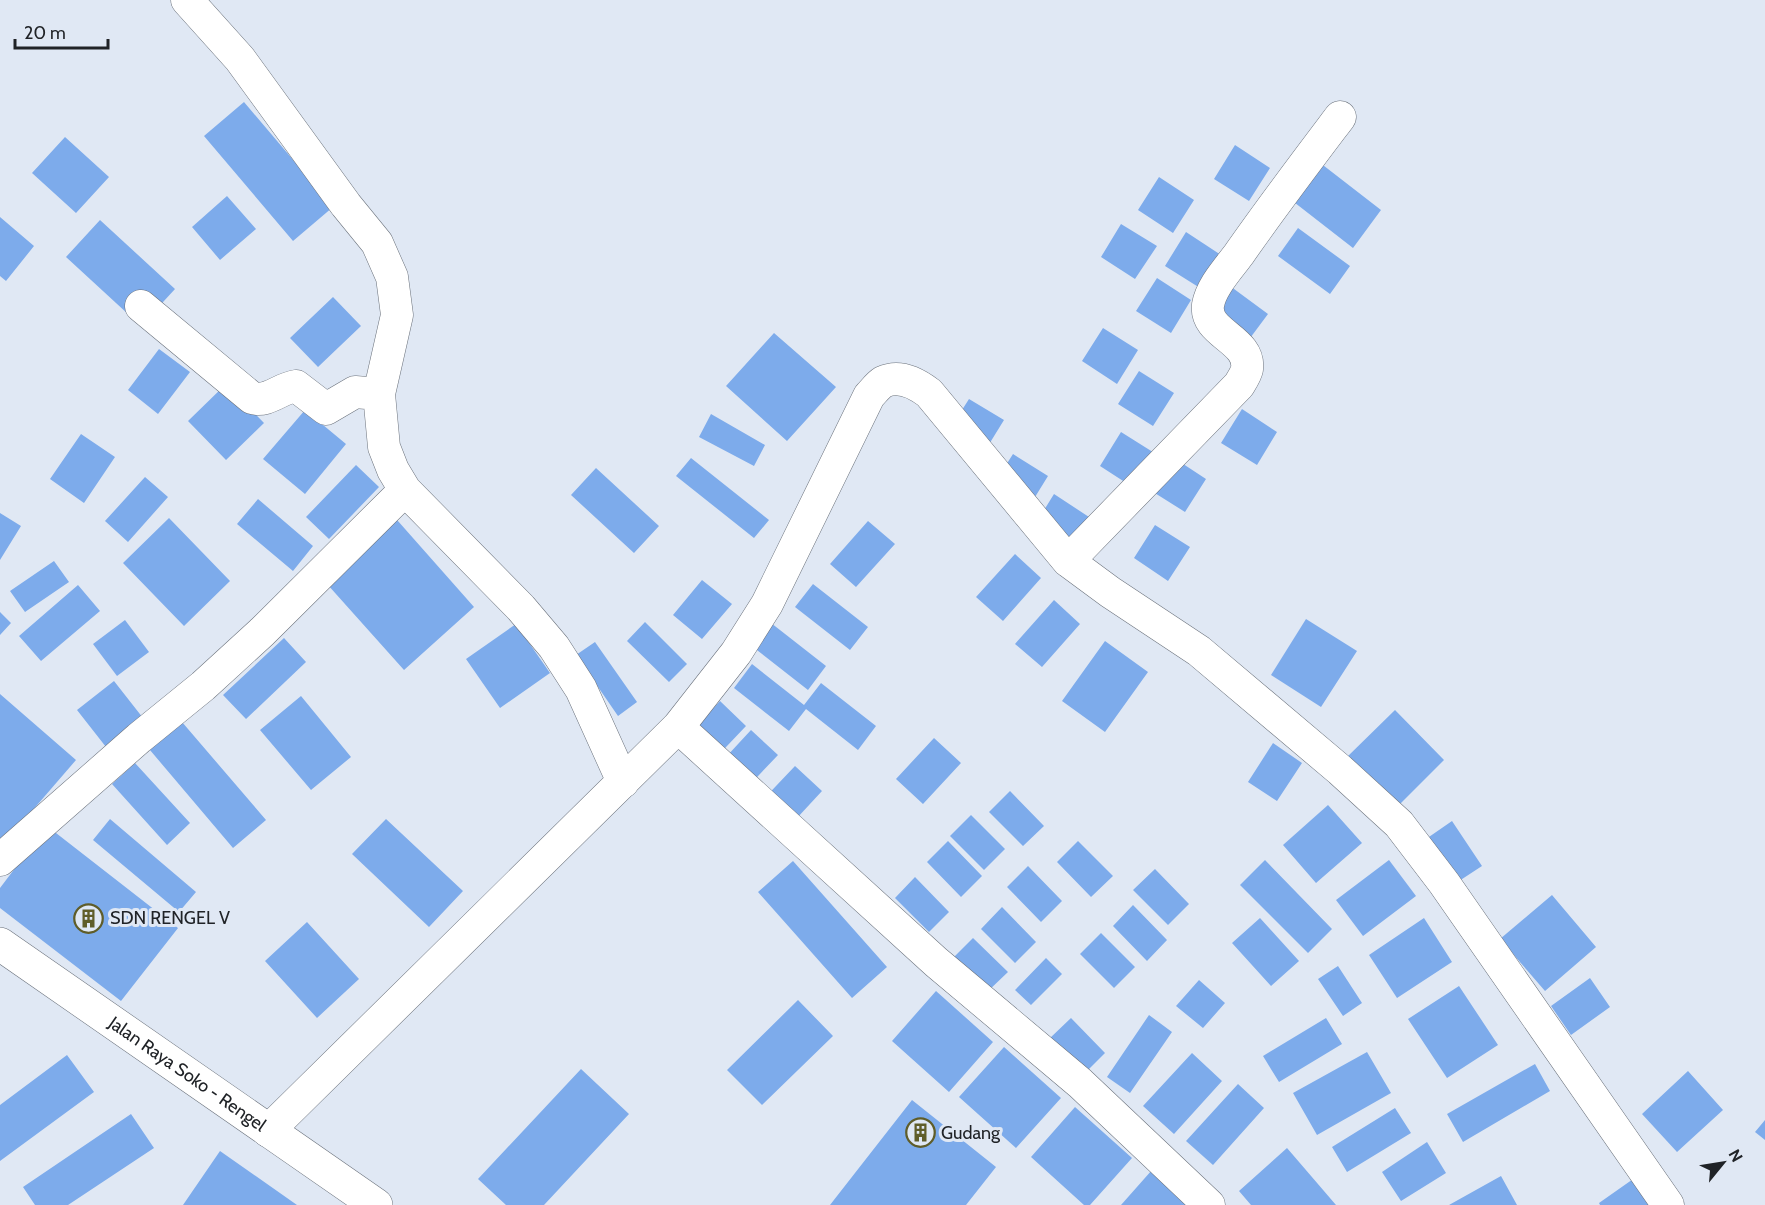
<svg xmlns="http://www.w3.org/2000/svg" width="1765" height="1205" font-family="Cabin,sans-serif">
  <style>
    .building { fill: #7dabeb }
    .lines { fill: none; stroke-linecap: round; stroke-linejoin: round }
    .minor-casing { stroke: #6b727c; stroke-width: 33 }
    .major-casing { stroke: #6b727c; stroke-width: 34 }
    .minor { stroke: #fff; stroke-width: 32 }
    .major { stroke: #fff; stroke-width: 33 }
    .labels { text-anchor: middle; dominant-baseline: central; stroke-width: 6; stroke-linejoin: round; paint-order: stroke }
    .poi-label { font-size: 18px; fill: #202327; stroke: #e0e8f4; text-anchor: start }
    .street-label { font-size: 18px; fill: #202327; stroke: #e0e8f4 }
  </style>
  <rect width="100%" height="100%" fill="#e0e8f4"/>
  <!-- building -->
  <path class="building" d="M 244,102 L 333,207 L 293,241 L 204,136 Z
    M 65,137 L 109,177 L 76,213 L 32,173 Z
    M 1235,145 L 1270,168 L 1249,201 L 1214,179 Z
    M 1319,162 L 1381,210 L 1353,248 L 1290,199 Z
    M 1159,177 L 1194,200 L 1173,233 L 1138,210 Z
    M 227,196 L 256,229 L 220,260 L 192,227 Z
    M 0,217 L 34,246 L 6,281 L 0,276 Z
    M 100,220 L 175,289 L 141,326 L 66,257 Z
    M 1121,224 L 1157,246 L 1135,279 L 1101,257 Z
    M 1298,228 L 1350,266 L 1330,294 L 1278,256 Z
    M 1186,232 L 1221,255 L 1200,288 L 1165,266 Z
    M 1157,278 L 1191,300 L 1171,333 L 1136,311 Z
    M 1230,286 L 1268,314 L 1236,357 L 1198,328 Z
    M 333,297 L 361,326 L 318,367 L 290,338 Z
    M 1103,328 L 1138,350 L 1117,384 L 1082,361 Z
    M 774,333 L 836,387 L 787,441 L 726,386 Z
    M 159,349 L 190,372 L 158,414 L 128,390 Z
    M 1139,371 L 1174,393 L 1153,426 L 1118,404 Z
    M 226,384 L 264,423 L 226,460 L 188,421 Z
    M 969,399 L 1004,420 L 983,454 L 948,432 Z
    M 1242,409 L 1277,432 L 1257,465 L 1221,443 Z
    M 305,410 L 346,444 L 305,494 L 263,459 Z
    M 711,414 L 765,445 L 754,466 L 699,437 Z
    M 1121,432 L 1156,454 L 1134,488 L 1100,466 Z
    M 81,434 L 115,457 L 84,503 L 50,479 Z
    M 1013,454 L 1048,476 L 1027,510 L 992,487 Z
    M 1171,456 L 1206,479 L 1185,512 L 1150,490 Z
    M 691,458 L 769,520 L 754,538 L 676,476 Z
    M 356,465 L 379,487 L 329,539 L 306,517 Z
    M 596,468 L 659,526 L 634,553 L 571,495 Z
    M 145,477 L 168,497 L 128,542 L 105,521 Z
    M 1054,494 L 1089,517 L 1068,550 L 1033,528 Z
    M 258,499 L 313,546 L 293,571 L 237,524 Z
    M 390,512 L 474,607 L 404,670 L 319,575 Z
    M 0,513 L 21,526 L 0,560 Z
    M 169,518 L 230,581 L 184,626 L 123,563 Z
    M 868,521 L 895,544 L 856,587 L 830,564 Z
    M 1155,525 L 1190,547 L 1168,581 L 1134,558 Z
    M 1015,554 L 1041,578 L 1003,621 L 976,597 Z
    M 54,561 L 69,582 L 25,612 L 10,591 Z
    M 702,580 L 732,604 L 702,639 L 673,615 Z
    M 813,584 L 868,627 L 850,650 L 795,607 Z
    M 78,585 L 100,611 L 41,661 L 19,636 Z
    M 1054,600 L 1080,624 L 1042,667 L 1015,644 Z
    M 0,612 L 11,623 L 0,635 Z
    M 1306,619 L 1357,651 L 1321,707 L 1271,675 Z
    M 125,620 L 149,652 L 117,676 L 93,644 Z
    M 645,622 L 687,664 L 669,682 L 627,641 Z
    M 771,623 L 826,666 L 808,690 L 753,647 Z
    M 516,624 L 550,673 L 500,708 L 466,659 Z
    M 284,638 L 306,662 L 246,719 L 223,695 Z
    M 1105,641 L 1148,672 L 1105,732 L 1062,701 Z
    M 595,642 L 637,702 L 618,716 L 576,655 Z
    M 752,664 L 804,705 L 821,683 L 876,726 L 858,750 L 806,709 L 789,731 L 734,688 Z
    M 114,681 L 143,718 L 106,747 L 77,710 Z
    M 0,694 L 76,760 L 0,848 Z
    M 301,696 L 351,757 L 311,790 L 260,730 Z
    M 720,701 L 746,726 L 708,766 L 682,742 Z
    M 1395,710 L 1444,760 L 1395,809 L 1346,758 Z
    M 176,715 L 266,820 L 233,848 L 144,743 Z
    M 751,730 L 778,755 L 740,795 L 714,770 Z
    M 934,738 L 961,763 L 923,804 L 896,779 Z
    M 1273,743 L 1302,763 L 1277,801 L 1248,782 Z
    M 135,763 L 190,823 L 167,845 L 112,784 Z
    M 795,766 L 822,791 L 785,831 L 757,806 Z
    M 1010,791 L 1044,826 L 1023,846 L 989,812 Z
    M 1328,805 L 1362,843 L 1316,883 L 1283,845 Z
    M 971,815 L 1005,849 L 984,870 L 950,836 Z
    M 110,819 L 196,892 L 179,912 L 93,840 Z
    M 386,819 L 463,891 L 429,927 L 352,854 Z
    M 1452,821 L 1482,866 L 1456,883 L 1426,839 Z
    M 47,826 L 178,928 L 121,1001 L 0,908 L 0,888 Z
    M 948,841 L 982,876 L 961,897 L 927,862 Z
    M 1078,841 L 1113,876 L 1091,897 L 1057,862 Z
    M 1265,860 L 1332,929 L 1308,953 L 1240,885 Z
    M 1389,860 L 1416,896 L 1363,936 L 1336,900 Z
    M 793,861 L 887,967 L 852,998 L 758,892 Z
    M 1028,866 L 1062,901 L 1041,922 L 1007,887 Z
    M 1155,869 L 1189,904 L 1168,925 L 1133,890 Z
    M 915,877 L 949,912 L 929,932 L 895,898 Z
    M 1552,895 L 1596,947 L 1545,991 L 1500,939 Z
    M 1133,905 L 1167,940 L 1147,961 L 1113,926 Z
    M 1002,907 L 1036,942 L 1015,963 L 981,929 Z
    M 1260,918 L 1299,961 L 1271,986 L 1232,943 Z
    M 1424,918 L 1452,962 L 1397,998 L 1369,955 Z
    M 307,922 L 359,979 L 317,1018 L 265,961 Z
    M 1101,933 L 1135,967 L 1114,988 L 1080,954 Z
    M 973,938 L 1008,972 L 986,993 L 952,959 Z
    M 1046,958 L 1062,974 L 1031,1005 L 1015,990 Z
    M 1338,966 L 1362,1003 L 1343,1016 L 1318,979 Z
    M 1590,978 L 1610,1007 L 1571,1035 L 1551,1006 Z
    M 1199,980 L 1225,1003 L 1203,1028 L 1176,1006 Z
    M 1459,986 L 1498,1045 L 1447,1078 L 1408,1019 Z
    M 936,991 L 993,1042 L 949,1092 L 892,1041 Z
    M 798,1000 L 833,1036 L 762,1105 L 727,1070 Z
    M 1149,1015 L 1172,1032 L 1130,1093 L 1107,1077 Z
    M 1071,1018 L 1105,1053 L 1084,1074 L 1049,1039 Z
    M 1326,1018 L 1342,1044 L 1279,1082 L 1263,1056 Z
    M 1004,1047 L 1061,1098 L 1016,1148 L 959,1097 Z
    M 1367,1052 L 1391,1093 L 1317,1135 L 1293,1093 Z
    M 1192,1053 L 1222,1081 L 1174,1134 L 1143,1106 Z
    M 67,1055 L 94,1092 L 0,1161 L 0,1105 Z
    M 1535,1064 L 1550,1091 L 1463,1142 L 1447,1114 Z
    M 581,1069 L 629,1114 L 544,1205 L 506,1205 L 478,1179 Z
    M 1688,1071 L 1723,1110 L 1677,1152 L 1642,1114 Z
    M 1238,1084 L 1264,1108 L 1213,1165 L 1186,1141 Z
    M 912,1100 L 996,1167 L 966,1205 L 830,1205 Z
    M 1075,1107 L 1132,1158 L 1090,1205 L 1084,1205 L 1031,1157 Z
    M 1395,1108 L 1411,1133 L 1347,1172 L 1332,1147 Z
    M 131,1114 L 154,1148 L 68,1205 L 35,1205 L 23,1187 Z
    M 1765,1120 L 1765,1140 L 1755,1132 Z
    M 1427,1142 L 1446,1173 L 1401,1201 L 1382,1172 Z
    M 1287,1148 L 1336,1205 L 1251,1205 L 1239,1191 Z
    M 220,1151 L 297,1205 L 183,1205 Z
    M 1152,1170 L 1191,1205 L 1121,1205 Z
    M 1501,1176 L 1517,1205 L 1449,1205 Z
    M 1636,1177 L 1656,1205 L 1600,1205 L 1599,1203 Z"/>
  <g class="lines">
    <defs>
      <path id="minor" d="M 187,0 L 240,59 L 346,205 L 377,243 L 392,277 L 397,315 L 379,394 L 384,447 L 393,470 L 405,490 L 521,608 L 554,647 L 581,689 L 623,782
        M 141,306 L 252,398 C 268,403 280,388 296,386 L 326,409 L 355,392 L 379,394
        M 1068,561 L 1239,385 C 1242,380 1246,374 1247,369 C 1251,339 1204,334 1208,305 C 1211,287 1228,269 1239,254 C 1271,208 1306,162 1340,117
        M 678,727 L 936,962 L 1080,1083 L 1209,1205
        M 0,860 L 139,738 L 203,686 L 262,632 L 405,490
        M 268,1131 L 678,727 L 736,653 L 767,604 L 869,396 C 873,392 878,385 883,382 C 900,374 916,383 929,393 L 1068,561 L 1110,592 L 1199,651 L 1340,770 L 1399,824 L 1444,883 L 1668,1205"/>
      <g id="major">
        <path id="s1" d="M 0,944 L 376,1205"/>
      </g>
    </defs>
    <!-- minor casing -->
    <use href="#minor" class="minor-casing"/>
    <!-- major casing -->
    <use href="#major" class="major-casing"/>
    <!-- minor -->
    <use href="#minor" class="minor"/>
    <!-- major -->
    <use href="#major" class="major"/>
  </g>
  <!-- icons -->
  <defs>
    <symbol id="building-ring" viewBox="-11 -11 22 22"><circle r="9.5" fill="#e0e8f4" stroke="#5f5d29" stroke-width="1.5"/><path d="M-4-6H4V6H1V3H-1V6H-4ZM-2.5-4.3h1.7v1.8h-1.7ZM.8-4.3h1.7v1.8H.8ZM-2.5-1h1.7V.8h-1.7ZM.8-1h1.7V.8H.8Z" fill="#5f5d29"/></symbol>
  </defs>
  <g fill-rule="evenodd">
    <use href="#building-ring" x="72" y="902" width="33" height="33"/>
    <use href="#building-ring" x="904" y="1116" width="33" height="33"/>
  </g>
  <g class="labels">
    <!-- poi labels -->
    <g class="poi-label">
      <text x="110" y="918">SDN RENGEL V</text>
      <text x="941" y="1133">Gudang</text>
    </g>
    <!-- street labels -->
    <g class="street-label">
      <text stroke="none"><textPath href="#s1" startOffset="228">Jalan Raya Soko - Rengel</textPath></text>
    </g>
  </g>
  <!-- north arrow -->
  <g transform="translate(1723 1163) rotate(60)" stroke="#e0e8f4" stroke-width="4.5" paint-order="stroke">
  <path d="M0-4.5L10 22L0 15L-10 22Z" fill="#202327"/>
  <text y="-9" font-size="16" font-weight="bold" text-anchor="middle" fill="#202327">N</text>
  </g>
  <!-- scale -->
  <path d="M15 39v9h93v-9" fill="none" stroke="#202327" stroke-width="3"/>
  <text x="24" y="39" font-size="18" fill="#202327" stroke="#e0e8f4" stroke-width="4.5" paint-order="stroke">20 m</text>
</svg>
